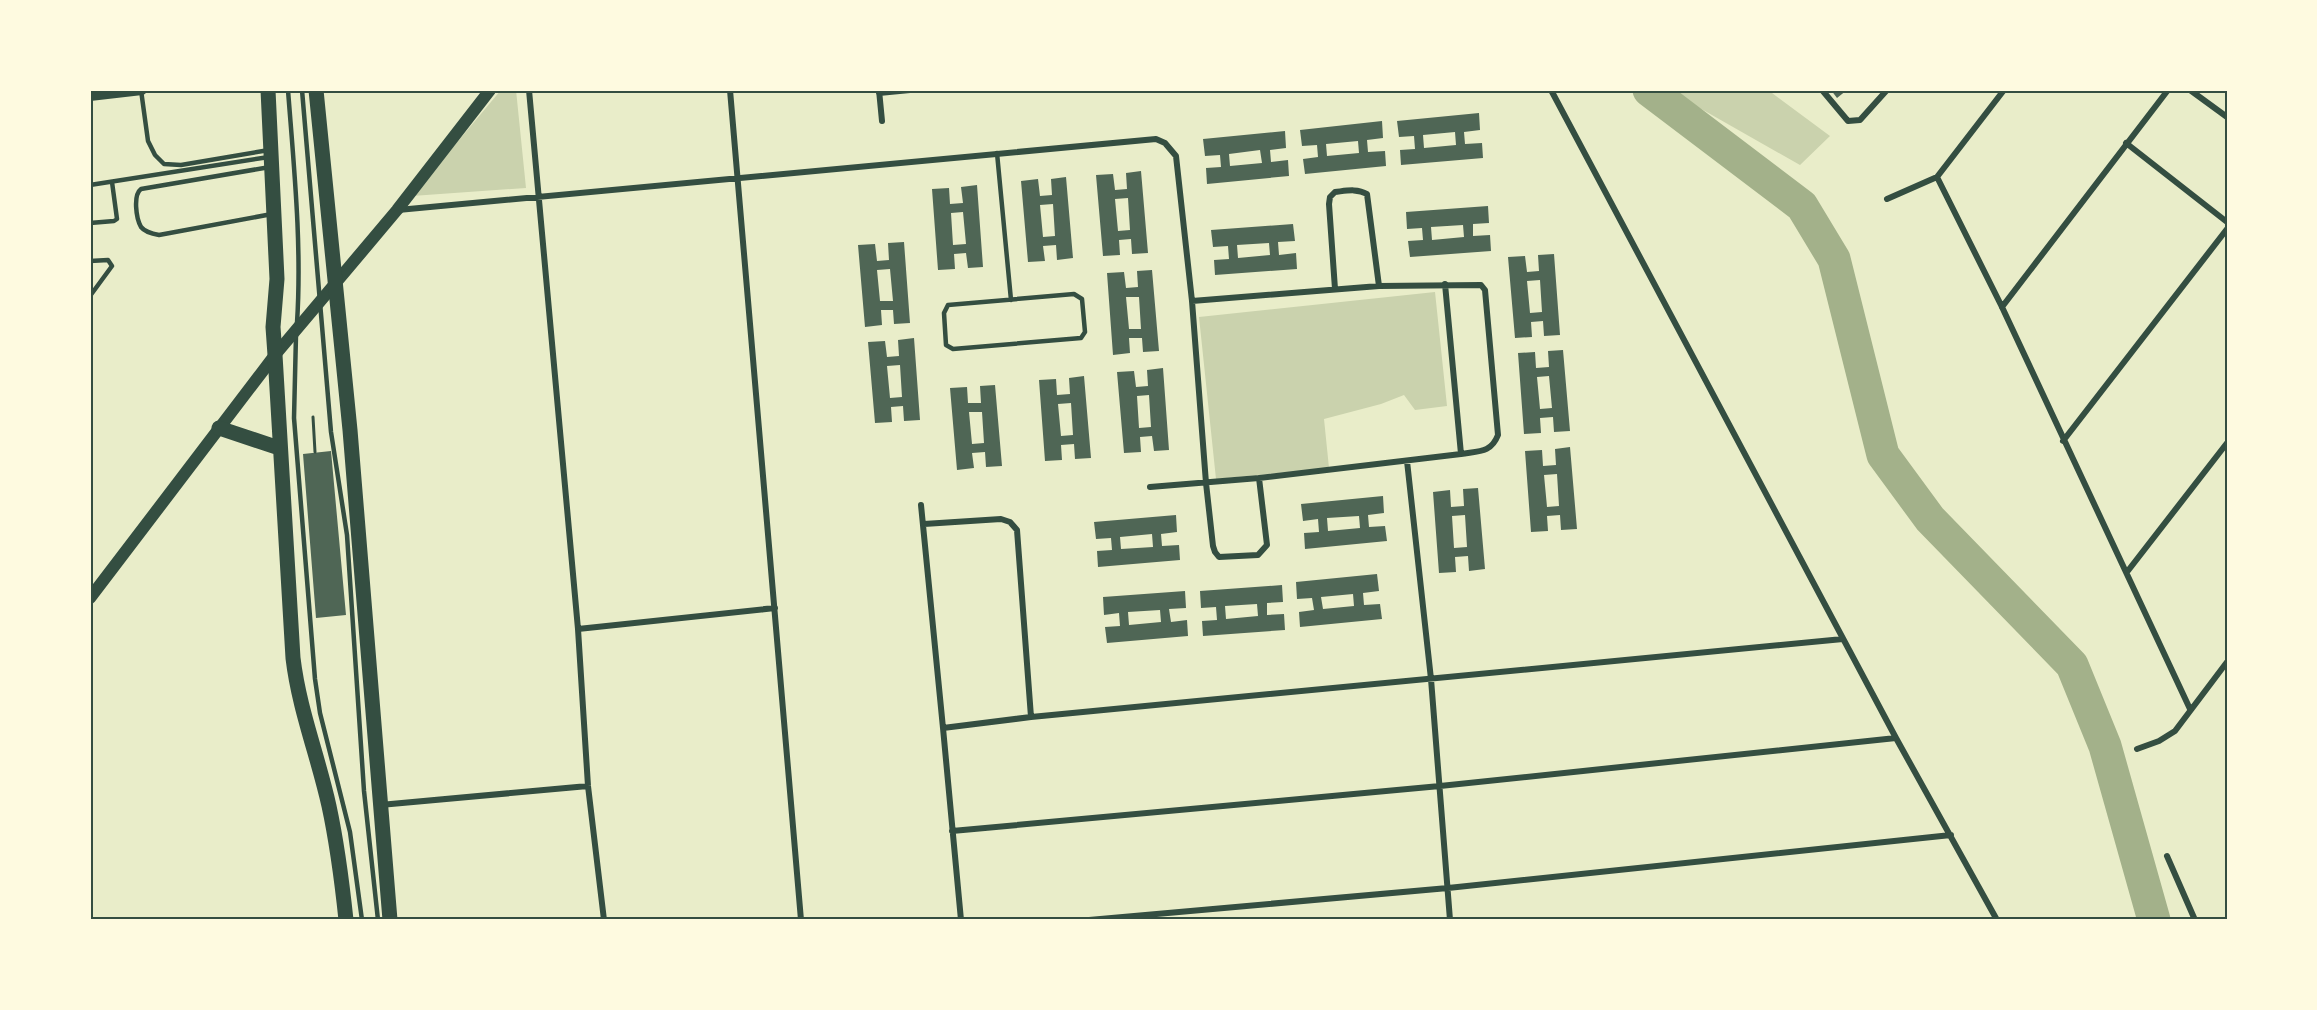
<svg xmlns="http://www.w3.org/2000/svg" width="2317" height="1010" font-family="Manrope,sans-serif">
  <style>
    .green { fill: #cad2ad }
    .lines { fill: none; stroke-linecap: round; stroke-linejoin: round }
    .river { stroke: #a3b18a; stroke-width: 33 }
    .building { fill: #4f6655; fill-rule: evenodd }
    .path { stroke: #344e41; stroke-width: 3 }
    .service { stroke: #344e41; stroke-width: 4.5 }
    .minor { stroke: #344e41; stroke-width: 6 }
    .tertiary { stroke: #344e41; stroke-width: 10 }
    .secondary { stroke: #344e41; stroke-width: 12 }
    .primary { stroke: #344e41; stroke-width: 15 }
    .neatline { fill: none; stroke: #344e41; stroke-width: 2 }
  </style>
  <rect width="100%" height="100%" fill="#e9edc9"/>
  <!-- green -->
  <path class="green" d="M 501,90 L 516,90 L 526,188 L 412,196 Z
    M 1668,90 L 1768,90 L 1830,136 L 1800,165 Z
    M 1435,292 L 1447,406 L 1415,410 L 1404,395 L 1381,404 L 1324,419 L 1329,468 L 1216,479 L 1199,317 Z"/>
  <g class="lines">
    <!-- river -->
    <path class="river" d="M 1649,90 L 1802,206 L 1834,259 L 1883,455 L 1930,519 L 2072,665 L 2105,746 L 2154,920"/>
  </g>
  <!-- building -->
  <path class="building" d="M 1831,90 L 1847,90 L 1837,98 Z
    M 1479,113 L 1480,130 L 1464,132 L 1465,144 L 1482,143 L 1483,158 L 1401,165 L 1400,150 L 1415,149 L 1414,136 L 1399,137 L 1397,121 ZM 1455,132 L 1456,145 L 1424,148 L 1423,135 Z
    M 1382,121 L 1383,138 L 1367,140 L 1368,152 L 1385,151 L 1386,166 L 1305,174 L 1303,159 L 1318,157 L 1317,145 L 1302,146 L 1300,130 ZM 1358,141 L 1359,153 L 1327,156 L 1326,144 Z
    M 1285,131 L 1286,148 L 1270,150 L 1271,162 L 1288,160 L 1289,176 L 1207,184 L 1206,168 L 1221,167 L 1220,155 L 1205,156 L 1203,139 ZM 1260,150 L 1262,163 L 1230,166 L 1229,154 Z
    M 1141,171 L 1148,253 L 1132,254 L 1131,239 L 1119,240 L 1120,255 L 1103,256 L 1096,175 L 1113,174 L 1115,190 L 1127,189 L 1126,173 ZM 1128,198 L 1130,230 L 1118,231 L 1115,199 Z
    M 1066,177 L 1073,258 L 1057,260 L 1056,245 L 1043,246 L 1045,261 L 1028,262 L 1021,181 L 1038,179 L 1040,196 L 1052,195 L 1051,179 ZM 1053,204 L 1055,236 L 1043,237 L 1040,205 Z
    M 977,185 L 983,267 L 968,268 L 966,253 L 954,254 L 955,269 L 938,270 L 932,189 L 949,188 L 950,204 L 963,203 L 961,187 ZM 963,212 L 966,244 L 953,245 L 951,213 Z
    M 1488,206 L 1489,223 L 1473,224 L 1473,236 L 1490,235 L 1491,251 L 1410,257 L 1408,241 L 1423,240 L 1422,228 L 1407,229 L 1406,212 ZM 1463,225 L 1464,237 L 1432,240 L 1431,227 Z
    M 1293,224 L 1295,241 L 1278,242 L 1279,255 L 1296,253 L 1297,269 L 1215,275 L 1214,260 L 1229,259 L 1228,246 L 1213,247 L 1211,230 ZM 1269,243 L 1270,255 L 1238,258 L 1237,245 Z
    M 904,242 L 910,323 L 894,324 L 893,310 L 881,310 L 882,325 L 865,327 L 858,245 L 875,244 L 877,261 L 889,260 L 888,243 ZM 890,269 L 893,301 L 880,301 L 877,270 Z
    M 1554,254 L 1560,335 L 1544,336 L 1543,321 L 1531,322 L 1532,337 L 1515,338 L 1508,257 L 1525,256 L 1527,272 L 1539,271 L 1538,255 ZM 1540,280 L 1542,312 L 1530,313 L 1527,281 Z
    M 1152,270 L 1159,351 L 1143,352 L 1142,338 L 1129,338 L 1130,353 L 1113,355 L 1107,273 L 1124,272 L 1126,288 L 1138,287 L 1137,271 ZM 1126,297 L 1139,297 L 1141,329 L 1129,329 Z
    M 914,338 L 920,420 L 904,421 L 903,406 L 891,407 L 892,422 L 875,423 L 868,342 L 885,341 L 887,357 L 899,356 L 898,340 ZM 900,365 L 902,397 L 890,398 L 887,366 Z
    M 1563,350 L 1570,431 L 1554,432 L 1553,417 L 1540,418 L 1541,433 L 1524,434 L 1518,353 L 1535,352 L 1536,368 L 1549,367 L 1548,351 ZM 1549,376 L 1552,408 L 1540,409 L 1537,377 Z
    M 1163,368 L 1169,450 L 1154,451 L 1152,436 L 1140,437 L 1141,452 L 1124,453 L 1117,372 L 1134,371 L 1136,387 L 1148,386 L 1147,370 ZM 1149,395 L 1151,427 L 1139,428 L 1137,396 Z
    M 1084,376 L 1091,458 L 1075,459 L 1074,444 L 1061,445 L 1062,460 L 1045,461 L 1039,380 L 1056,379 L 1057,395 L 1070,394 L 1069,378 ZM 1071,403 L 1073,435 L 1061,436 L 1058,404 Z
    M 995,385 L 1002,466 L 986,467 L 985,452 L 972,453 L 974,468 L 957,470 L 950,388 L 967,387 L 968,403 L 981,403 L 980,386 ZM 969,412 L 982,412 L 984,443 L 972,444 Z
    M 1570,447 L 1577,529 L 1561,530 L 1560,515 L 1547,516 L 1548,531 L 1531,532 L 1525,451 L 1542,450 L 1543,466 L 1556,465 L 1555,449 ZM 1557,474 L 1559,506 L 1547,507 L 1544,475 Z
    M 331,451 L 346,615 L 316,618 L 303,454 Z
    M 1478,488 L 1485,569 L 1469,571 L 1468,556 L 1455,557 L 1456,572 L 1439,573 L 1433,492 L 1450,490 L 1451,507 L 1464,506 L 1463,489 ZM 1465,515 L 1467,547 L 1454,548 L 1452,516 Z
    M 1383,496 L 1384,513 L 1368,515 L 1369,527 L 1385,526 L 1387,541 L 1305,549 L 1304,533 L 1319,532 L 1318,519 L 1303,521 L 1301,504 ZM 1359,516 L 1360,528 L 1328,531 L 1327,518 Z
    M 1176,515 L 1177,532 L 1161,534 L 1162,546 L 1179,545 L 1180,560 L 1098,567 L 1097,551 L 1112,550 L 1111,538 L 1096,539 L 1094,522 ZM 1152,534 L 1153,547 L 1121,549 L 1120,537 Z
    M 1377,574 L 1379,591 L 1363,593 L 1364,605 L 1380,604 L 1382,619 L 1300,627 L 1299,612 L 1314,610 L 1312,598 L 1297,599 L 1296,582 ZM 1353,594 L 1354,606 L 1323,609 L 1321,597 Z
    M 1282,585 L 1283,602 L 1267,603 L 1267,615 L 1284,614 L 1285,630 L 1203,636 L 1202,621 L 1217,620 L 1216,607 L 1201,608 L 1200,591 ZM 1257,604 L 1258,616 L 1226,619 L 1225,606 Z
    M 1185,591 L 1186,608 L 1169,609 L 1171,622 L 1187,620 L 1188,636 L 1107,643 L 1105,627 L 1120,626 L 1119,613 L 1104,615 L 1103,597 ZM 1160,610 L 1161,622 L 1129,625 L 1128,612 Z"/>
  <g class="lines">
    <!-- path -->
    <path class="path" d="M 313,417 L 315,452"/>
    <!-- service -->
    <path class="service" d="M 141,90 L 148,141 L 155,155 L 164,164 L 181,165 L 269,150
      M 288,90 C 294,168 302,245 297,323
      M 302,90 L 331,432 L 347,535 L 364,791 L 378,920
      M 997,153 L 1011,300
      M 270,167 L 141,189 C 133,195 136,218 141,227 C 145,232 153,234 159,235 L 272,214
      M 90,185 L 269,157
      M 90,223 L 114,221 L 117,219 L 112,182
      M 90,261 L 108,260 L 112,266 L 90,296
      M 1074,294 L 1082,299 L 1085,332 L 1081,338 L 953,349 L 946,345 L 944,313 L 948,305 Z
      M 296,335 L 294,418 L 315,679 L 320,713 L 350,832 L 362,920"/>
    <!-- minor -->
    <path class="minor" d="M 529,90 L 578,629 L 588,786 L 604,920
      M 730,90 L 801,920
      M 879,90 L 882,121
      M 1551,90 L 1896,738 L 1997,920
      M 1822,90 L 1848,121 L 1860,120 L 1887,90
      M 2190,90 L 2227,117
      M 879,93 L 910,90
      M 2126,143 L 2227,222
      M 1937,177 L 2002,307 L 2190,709
      M 1887,199 L 1937,177 L 2004,90
      M 398,210 L 1156,139 L 1165,143 L 1176,156 L 1192,301 L 1206,483 L 1213,546 L 1215,552 L 1219,557 L 1258,555 L 1267,545 L 1259,478
      M 1445,284 L 1461,454
      M 1335,289 L 1329,204 L 1330,197 L 1335,192 C 1345,191 1357,188 1367,194 L 1379,286
      M 2002,307 L 2168,90
      M 2063,441 L 2227,229
      M 1407,461 L 1431,679 L 1450,920
      M 1150,487 L 1259,478 L 1461,454 C 1479,451 1491,453 1498,435 L 1485,290 L 1481,285 L 1379,286 L 1192,301
      M 921,505 L 943,728
      M 924,524 L 1001,519 L 1010,522 L 1017,530 L 1031,717
      M 2127,572 L 2227,443
      M 578,629 L 775,608
      M 2137,749 L 2159,741 L 2175,731 L 2227,662
      M 380,805 L 588,786
      M 952,831 L 1440,786 L 1896,738
      M 2167,856 L 2195,920
      M 961,920 L 943,728 L 1031,717 L 1843,639
      M 1089,920 L 1448,888 L 1951,835"/>
    <!-- tertiary -->
    <path class="tertiary" d="M 90,96 L 142,90"/>
    <!-- secondary -->
    <path class="secondary" d="M 90,598 L 275,355 L 397,210 L 490,90"/>
    <!-- primary -->
    <path class="primary" d="M 268,90 L 277,279 L 273,327 L 275,355 L 293,658 C 299,709 318,756 329,806 C 337,843 342,882 346,920
      M 316,90 L 350,430 L 390,920
      M 219,428 L 279,448"/>
  </g>
  <!-- border -->
  <rect width="2317" height="1010" fill="none" stroke="#fefae0" stroke-width="183"/>
  <rect x="92" y="92" width="2134" height="826" class="neatline"/>
</svg>
